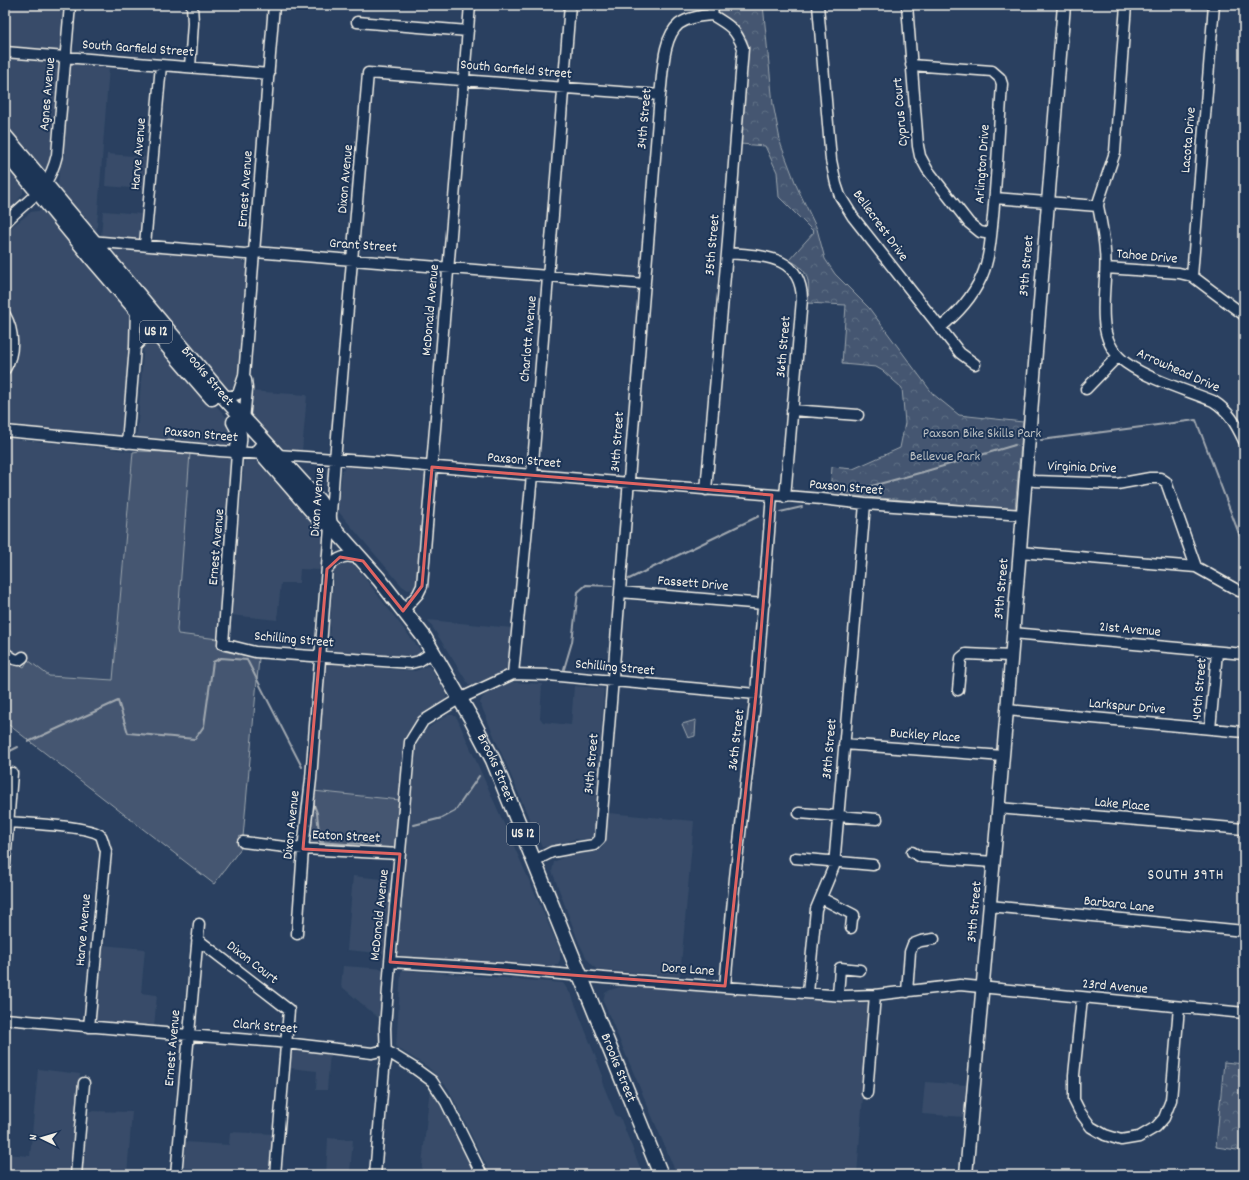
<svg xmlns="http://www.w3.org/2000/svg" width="1249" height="1180" font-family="Dekko,sans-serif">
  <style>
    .built { fill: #374c69 }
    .green { fill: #445771; stroke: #9ca4ac }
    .forest { fill: url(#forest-crowns); stroke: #9ca4ac }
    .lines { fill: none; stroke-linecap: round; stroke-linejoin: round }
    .stream { stroke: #a1a8b0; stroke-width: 2 }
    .minor-casing { stroke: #f4f1e8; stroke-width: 13 }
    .major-casing { stroke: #f4f1e8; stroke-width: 15 }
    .highway-casing { stroke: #f4f1e8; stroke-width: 17 }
    .minor { stroke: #1d3557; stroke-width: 10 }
    .major { stroke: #1d3557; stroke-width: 12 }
    .highway { stroke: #1d3557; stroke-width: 14 }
    .marked { fill: none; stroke: #df6462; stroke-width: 3; stroke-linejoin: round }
    .labels { text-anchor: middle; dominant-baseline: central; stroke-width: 4; stroke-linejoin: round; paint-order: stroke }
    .shield { fill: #1d3557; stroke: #b4b9bc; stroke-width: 1 }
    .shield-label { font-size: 13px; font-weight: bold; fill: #f4f1e8 }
    .street-label { font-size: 14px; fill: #f4f1e8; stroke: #1d3557 }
    .park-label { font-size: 14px; fill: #bfc3c4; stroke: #1d3557 }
    .neighbourhood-label { font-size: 15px; letter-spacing: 1px; fill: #f4f1e8; stroke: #1d3557 }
  </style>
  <defs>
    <pattern id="forest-crowns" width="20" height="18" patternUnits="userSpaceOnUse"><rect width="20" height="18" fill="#445771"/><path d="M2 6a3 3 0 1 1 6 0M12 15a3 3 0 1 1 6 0" fill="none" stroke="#607085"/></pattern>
  </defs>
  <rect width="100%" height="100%" fill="#2a4060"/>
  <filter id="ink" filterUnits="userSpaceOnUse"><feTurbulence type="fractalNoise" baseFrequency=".025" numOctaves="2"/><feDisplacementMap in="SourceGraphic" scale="8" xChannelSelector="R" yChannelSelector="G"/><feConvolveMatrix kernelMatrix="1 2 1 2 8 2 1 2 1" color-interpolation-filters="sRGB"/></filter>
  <g filter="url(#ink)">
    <!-- built -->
    <path class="built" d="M 5,6 L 65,10 L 60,52 L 5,48 Z
      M 5,58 L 54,63 L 57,65 L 58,70 L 51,155 L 50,162 L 45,173 L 5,133 Z
      M 76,64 L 109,67 L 96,238 L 57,194 L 69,67 Z
      M 107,154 L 147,157 L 144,189 L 105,186 Z
      M 5,161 L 20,179 L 23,187 L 23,193 L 10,212 L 5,215 Z
      M 37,211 L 42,211 L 50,214 L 133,313 L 121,436 L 118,439 L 5,428 L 5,377 L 12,364 L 13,324 L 5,307 L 5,232 L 31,212 Z
      M 103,211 L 142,214 L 140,239 L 135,241 L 101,238 Z
      M 110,248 L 241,260 L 245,263 L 247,266 L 236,389 L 234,392 L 226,392 L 107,250 Z
      M 146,338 L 160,340 L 239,432 L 235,446 L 228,447 L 139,437 L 137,435 L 144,341 Z
      M 249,391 L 307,395 L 302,451 L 278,448 L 247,418 Z
      M 5,438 L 114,449 L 133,452 L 114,680 L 49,676 L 5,646 Z
      M 190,453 L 233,457 L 218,639 L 182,636 L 178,635 L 177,630 Z
      M 248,458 L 264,460 L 323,529 L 321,570 L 300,569 L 299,583 L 281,583 L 277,620 L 231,615 L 244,464 L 245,460 Z
      M 346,466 L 422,473 L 427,476 L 418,585 L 414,589 L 408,590 L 402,586 L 338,511 L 342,471 Z
      M 346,559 L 354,564 L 420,650 L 420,653 L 417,657 L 410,658 L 330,652 L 328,651 L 334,568 Z
      M 428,620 L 512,628 L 509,669 L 477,685 L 469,685 Z
      M 324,663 L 415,671 L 427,666 L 430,667 L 446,692 L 446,696 L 444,702 L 426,713 L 418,720 L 408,735 L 406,745 L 400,800 L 313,791 Z
      M 512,682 L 542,684 L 540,718 L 543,722 L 571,725 L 574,686 L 601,688 L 604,689 L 595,834 L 592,838 L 587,840 L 575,839 L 549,848 L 542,846 L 537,837 L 480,703 L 482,698 L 488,692 Z
      M 448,715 L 453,715 L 457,718 L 560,950 L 560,960 L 558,964 L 551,967 L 404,958 L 397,953 L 396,949 L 406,860 L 416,747 L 423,732 L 435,723 Z
      M 608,813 L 694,821 L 680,976 L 597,970 L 587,959 L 579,943 L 552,871 L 554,862 L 567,855 L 588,853 L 601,849 L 605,843 Z
      M 353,876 L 393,880 L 387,954 L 347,950 Z
      M 102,945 L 145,949 L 141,993 L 157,995 L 154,1027 L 99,1022 L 97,1021 L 95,1017 Z
      M 343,966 L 386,969 L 381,1020 L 341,986 Z
      M 403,970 L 563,983 L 572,996 L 603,1076 L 602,1082 L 616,1116 L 620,1117 L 643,1175 L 491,1175 L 448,1088 L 428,1067 L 396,1047 L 401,972 Z
      M 623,986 L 755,992 L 870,1003 L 857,1175 L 677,1175 L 603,1001 L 605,993 L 610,990 Z
      M 297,1050 L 330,1052 L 327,1090 L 316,1090 L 317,1071 L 290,1068 L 292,1052 Z
      M 38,1069 L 80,1074 L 72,1175 L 5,1175 L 5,1154 L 30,1156 Z
      M 925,1082 L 968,1085 L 965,1117 L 922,1114 Z
      M 430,1087 L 441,1101 L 477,1175 L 421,1175 Z
      M 87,1111 L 132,1112 L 127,1175 L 81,1175 Z
      M 230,1132 L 274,1134 L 271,1175 L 226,1175 L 226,1172 L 183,1168 L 185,1142 L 229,1145 Z
      M 328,1138 L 353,1140 L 350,1172 L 369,1175 L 326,1175 Z"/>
    <!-- green -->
    <path class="green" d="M 139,451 L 190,453 L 177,630 L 178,634 L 218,639 L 218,647 L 223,651 L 259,658 L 243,837 L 241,848 L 214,884 L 5,722 L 5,657 L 24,667 L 28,660 L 49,676 L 113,680 L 133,452 Z
      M 313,791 L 400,800 L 395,845 L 392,848 L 387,848 L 309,845 L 308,840 Z"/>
    <!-- forest -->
    <path class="forest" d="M 717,5 L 763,5 L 773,104 L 781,145 L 797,187 L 817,229 L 825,259 L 835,274 L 869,308 L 933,394 L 959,415 L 1023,422 L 1015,509 L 830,494 L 832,467 L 853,469 L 900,448 L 905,423 L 902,388 L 883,371 L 876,367 L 842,364 L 846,305 L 807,303 C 811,283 809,269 789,260 L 814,232 L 779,197 L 777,172 L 765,146 L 740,144 L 748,54 L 744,39 L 728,20 L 717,10 Z
      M 696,720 L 695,736 L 688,738 L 682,724 Z
      M 1224,1062 L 1244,1064 L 1244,1151 L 1216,1147 Z"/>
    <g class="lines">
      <!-- stream -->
      <path class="stream" d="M 1041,440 L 1196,420 L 1244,547
        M 842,493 L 857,490 L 923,472 L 1015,445
        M 780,512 L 802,507
        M 629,579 L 759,516
        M 564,669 L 572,642 L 578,592 L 586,585 L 612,586
        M 28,742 L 118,701 L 128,733 L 195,739 L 204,726 L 213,662 L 221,658 L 247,660 L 302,767
        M 10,751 L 18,747
        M 313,802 L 317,813 L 320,842 L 346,844 L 373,843
        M 414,825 L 442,818 L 455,811 L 479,776"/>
      <defs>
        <path id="minor" d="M 818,5 L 831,160 L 836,184 L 840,196 L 853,217 L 960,353 L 975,364
          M 907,5 L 918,146 L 920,156 L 927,169 L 969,223 L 980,232 L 991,234
          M 1126,5 L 1115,152 L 1099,200 L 1098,206 C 1101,221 1104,236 1105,251 C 1109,288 1090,337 1126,363 C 1150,380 1186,390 1213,401 C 1229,411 1236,424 1244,441
          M 357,22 L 468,31
          M 5,52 L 269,74
          M 911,65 L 992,71 L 1000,78 L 1002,84 C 999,128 997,172 993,216 C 991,236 990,257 982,276 C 972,298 958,313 940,328
          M 190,67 L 193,23 L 192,5
          M 995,198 L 1098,206
          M 5,223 C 29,197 48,193 57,155 L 70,5
          M 90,241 L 245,254 L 255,252 L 645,284
          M 145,245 L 161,65
          M 727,253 C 761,256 801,254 802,299 L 785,497
          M 1106,268 L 1179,273 L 1192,276 L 1244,315
          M 1192,276 L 1214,5
          M 5,315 C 14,331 15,353 5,369
          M 135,347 L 144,337 L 157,333
          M 1086,389 L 1118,356
          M 223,396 L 232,396 L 238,394 L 244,376 L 274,5
          M 792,410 L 858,415
          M 244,420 L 247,389 L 246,380
          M 5,431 L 220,451 L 378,462 L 822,499 L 865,504 L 1023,515
          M 127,443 L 135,347 L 136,309
          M 237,453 L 223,644 L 255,652 L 411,663 L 419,661 L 433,652
          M 1026,479 L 1035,481 L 1117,484 L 1150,478 L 1160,478 L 1166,482 L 1196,567
          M 706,490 L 727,253 L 743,48 C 736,29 729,25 712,15
          M 1020,552 L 1196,567 L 1239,591
          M 327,569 C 338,557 346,553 361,560
          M 620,592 L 764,604
          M 403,611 L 418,594 L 422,586 L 470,5
          M 1013,633 L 1244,654
          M 5,653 L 14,659 L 19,660 L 23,657
          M 513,674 L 532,475 L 570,5
          M 958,690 L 961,658 L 966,654 L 1011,656
          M 1007,710 L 1244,732
          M 1210,729 L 1217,652
          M 844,744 L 1003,756
          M 998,808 L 1244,829
          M 799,813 L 877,819
          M 5,822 C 21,823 92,826 101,836 C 103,840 104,846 106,851 L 89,1027
          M 243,842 L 303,849 L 400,854
          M 912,852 L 921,857 L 994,862
          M 795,858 L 873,865
          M 534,861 L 552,852 L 568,849 L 594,845 L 600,839 L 660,95 C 663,75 662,38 679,24 C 689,17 701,16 712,15 L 713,5
          M 5,864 L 12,773
          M 821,898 L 854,915 L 852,919 L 851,928
          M 990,906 L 1244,931
          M 297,934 L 303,849 L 311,779 L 335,460 L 368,73 L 660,95
          M 197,939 L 289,1010 L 275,1175
          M 390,962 L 505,969 L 604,978 L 844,996 L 875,995 L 960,985 L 1244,1013
          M 725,986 L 735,878 L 756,694 L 772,495
          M 907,992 L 910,952 L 913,944 L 921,941 L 934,939
          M 808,993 L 816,909 L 834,866 L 865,504
          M 838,995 L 840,968 L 860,970
          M 1082,998 L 1074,1075 L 1074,1100 L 1080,1112 L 1091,1127 L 1105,1135 L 1121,1140 L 1139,1137 L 1156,1127 L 1164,1118 L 1171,1100 L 1179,1007
          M 5,1019 L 188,1035 L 277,1042 L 372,1053 L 385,1050 L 414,1068 L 432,1081 L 446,1102 L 482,1175
          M 867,1093 L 875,995
          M 76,1175 L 84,1083
          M 176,1175 L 199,924
          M 375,1175 L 384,1070 L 386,1061 L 385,1028 L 390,962 L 410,742 L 423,721 L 457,700 L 513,674 L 548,675 L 756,694"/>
        <path id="major" d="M 966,1175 L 1007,710 L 1064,5"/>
        <g id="highway">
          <path id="s1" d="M 5,136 L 223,396 L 318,500 L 328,514 L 330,524 L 379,579 L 424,637 L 471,718 L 493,760 L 661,1175"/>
          <path d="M 5,152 L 96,263 L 212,398"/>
          <path d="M 234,422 C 241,433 240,440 237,453"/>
          <path d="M 259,450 L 319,519 L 324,522 L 330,524"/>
        </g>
      </defs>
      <!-- minor casing -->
      <use href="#minor" class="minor-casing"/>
      <!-- major casing -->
      <use href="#major" class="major-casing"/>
      <!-- highway casing -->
      <use href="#highway" class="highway-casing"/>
      <!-- minor -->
      <use href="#minor" class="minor"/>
      <!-- major -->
      <use href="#major" class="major"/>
      <!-- highway -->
      <use href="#highway" class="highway"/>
    </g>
  </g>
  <!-- marked area -->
  <path class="marked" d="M 432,467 L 772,495 L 756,694 L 725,986 L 390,962 L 400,854 L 303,849 L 327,569 L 340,557 L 363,561 L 403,611 L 422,586 Z"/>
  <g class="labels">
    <!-- shield labels -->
    <g class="shield">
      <rect x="140" y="321" width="32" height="22" rx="3"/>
      <rect x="507" y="823" width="32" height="22" rx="3"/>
    </g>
    <g class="shield-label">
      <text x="156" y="332">US 12</text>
      <text x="523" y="834">US 12</text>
    </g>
    <!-- street labels -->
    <g class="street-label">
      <text transform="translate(138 49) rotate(4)">South Garfield Street</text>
      <text transform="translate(516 70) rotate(5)">South Garfield Street</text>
      <text transform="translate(48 94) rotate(-85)">Agnes Avenue</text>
      <text transform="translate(901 112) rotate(-95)">Cyprus Court</text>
      <text transform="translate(645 119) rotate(-85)">34th Street</text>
      <text transform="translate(1189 140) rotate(-85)">Lacota Drive</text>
      <text transform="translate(139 154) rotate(-85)">Harve Avenue</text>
      <text transform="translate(983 164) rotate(-86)">Arlington Drive</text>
      <text transform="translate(346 179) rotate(-85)">Dixon Avenue</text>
      <text transform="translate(246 189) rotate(-86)">Ernest Avenue</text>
      <text transform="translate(880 226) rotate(54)">Bellecrest Drive</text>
      <text transform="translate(713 245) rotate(-85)">35th Street</text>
      <text transform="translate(363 246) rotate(4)">Grant Street</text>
      <text transform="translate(1147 257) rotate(5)">Tahoe Drive</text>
      <text transform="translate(1027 266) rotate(-85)">39th Street</text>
      <text transform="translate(431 310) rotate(-85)">McDonald Avenue</text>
      <text transform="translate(529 339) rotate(-85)">Charlott Avenue</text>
      <text transform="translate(784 347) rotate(-85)">36th Street</text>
      <text transform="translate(1178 371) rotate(24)">Arrowhead Drive</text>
      <text stroke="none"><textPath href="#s1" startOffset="314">Brooks Street</textPath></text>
      <text transform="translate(201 435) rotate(5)">Paxson Street</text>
      <text transform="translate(618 442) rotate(-86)">34th Street</text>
      <text transform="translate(524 461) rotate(5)">Paxson Street</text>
      <text transform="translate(1082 468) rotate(2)">Virginia Drive</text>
      <text transform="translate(846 488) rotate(5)">Paxson Street</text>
      <text transform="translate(318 502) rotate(-86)">Dixon Avenue</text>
      <text transform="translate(217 547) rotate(-85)">Ernest Avenue</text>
      <text transform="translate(693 584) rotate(5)">Fassett Drive</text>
      <text transform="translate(1002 589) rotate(-85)">39th Street</text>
      <text transform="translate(1130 630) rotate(5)">21st Avenue</text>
      <text transform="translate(294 640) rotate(5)">Schilling Street</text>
      <text transform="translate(615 668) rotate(5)">Schilling Street</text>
      <text transform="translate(1200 689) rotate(-85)">40th Street</text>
      <text transform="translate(1127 707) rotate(5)">Larkspur Drive</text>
      <text transform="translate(925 736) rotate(4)">Buckley Place</text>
      <text transform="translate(737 740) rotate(-83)">36th Street</text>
      <text transform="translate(830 749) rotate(-85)">38th Street</text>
      <text transform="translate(592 764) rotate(-85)">34th Street</text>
      <text stroke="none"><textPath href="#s1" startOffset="804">Brooks Street</textPath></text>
      <text transform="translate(1122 805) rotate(5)">Lake Place</text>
      <text transform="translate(292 825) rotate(-84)">Dixon Avenue</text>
      <text transform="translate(346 837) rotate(3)">Eaton Street</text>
      <text transform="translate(1119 905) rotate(6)">Barbara Lane</text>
      <text transform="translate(975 912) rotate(-85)">39th Street</text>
      <text transform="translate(380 915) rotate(-84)">McDonald Avenue</text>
      <text transform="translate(84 930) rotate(-85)">Harve Avenue</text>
      <text transform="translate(252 963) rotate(38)">Dixon Court</text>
      <text transform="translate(688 970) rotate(4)">Dore Lane</text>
      <text transform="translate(1115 987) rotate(5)">23rd Avenue</text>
      <text transform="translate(265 1027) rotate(5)">Clark Street</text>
      <text transform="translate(173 1048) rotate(-85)">Ernest Avenue</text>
      <text stroke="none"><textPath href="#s1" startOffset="1128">Brooks Street</textPath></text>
    </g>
    <!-- park labels -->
    <g class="park-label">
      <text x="982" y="434">Paxson Bike Skills Park</text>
      <text x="945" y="457">Bellevue Park</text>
    </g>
    <!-- neighbourhood labels -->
    <g class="neighbourhood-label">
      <text x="1186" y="876">SOUTH 39TH</text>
    </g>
  </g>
  <!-- margin -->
  <rect width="1249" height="1180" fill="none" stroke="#1d3557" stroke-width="20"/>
  <rect x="10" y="10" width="1229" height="1160" fill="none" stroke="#f4f1e8" stroke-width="1.5" filter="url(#ink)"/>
  <!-- north arrow -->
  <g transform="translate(42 1138) rotate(275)" stroke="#1d3557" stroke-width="3" paint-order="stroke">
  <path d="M0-3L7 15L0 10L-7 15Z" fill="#f4f1e8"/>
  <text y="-6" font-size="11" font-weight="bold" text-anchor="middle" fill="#f4f1e8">N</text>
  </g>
</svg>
